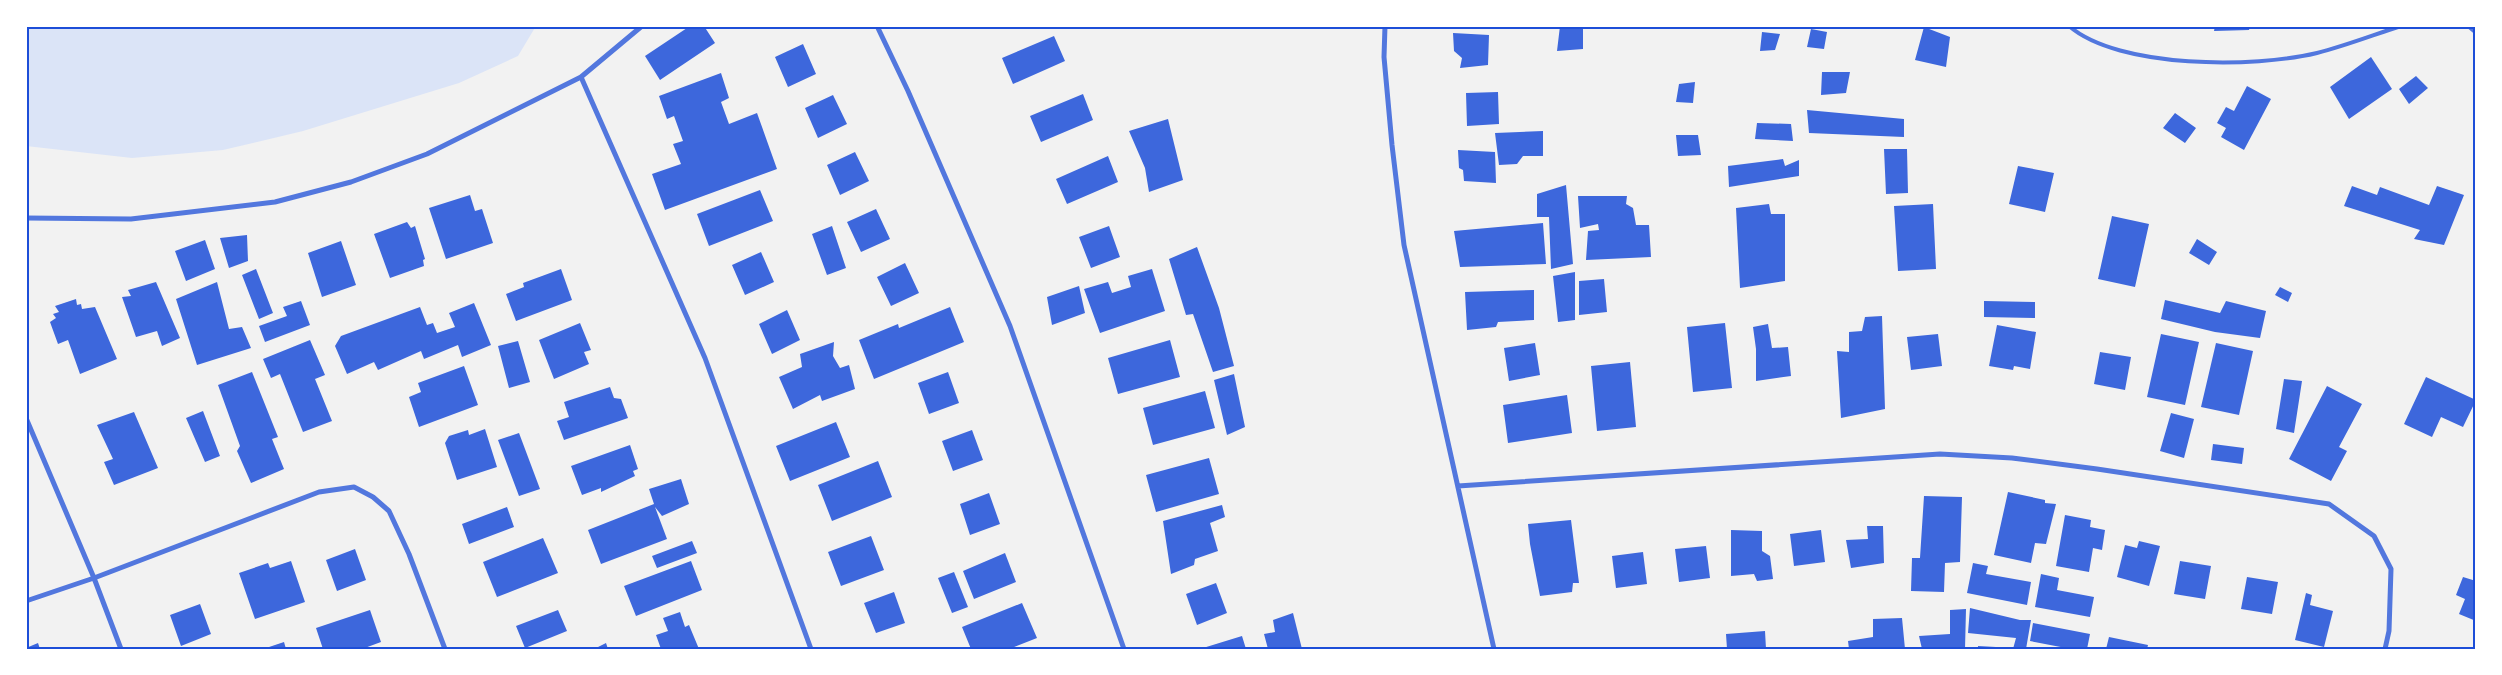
<svg xmlns="http://www.w3.org/2000/svg" width="2502" height="675" font-family="Signika,sans-serif">
  <style>
    .green { fill: #dbe4f7 }
    .building { fill: #3d67dc }
    .lines { fill: none; stroke-linecap: round; stroke-linejoin: round }
    .service { stroke: #5277de; stroke-width: 4 }
    .minor { stroke: #5277de; stroke-width: 5 }
    .neatline { fill: none; stroke: #1d4ed8; stroke-width: 2 }
  </style>
  <rect width="100%" height="100%" fill="#f2f2f2"/>
  <!-- green -->
  <path class="green" d="M 26,26 L 536,26 L 518,56 L 459,83 L 303,131 L 223,150 L 132,158 L 26,146 Z"/>
  <!-- building -->
  <path class="building" d="M 690,26 L 704,26 L 715,43 L 660,80 L 645,56 Z
    M 1560,26 L 1583,26 L 1583,49 L 1557,51 Z
    M 2215,26 L 2250,26 L 2249,30 L 2214,31 Z
    M 1924,27 L 1950,37 L 1946,67 L 1915,60 Z
    M 1811,29 L 1827,32 L 1824,49 L 1807,47 Z
    M 1762,32 L 1780,34 L 1775,50 L 1760,51 Z
    M 1453,33 L 1489,35 L 1488,65 L 1460,68 L 1462,58 L 1454,51 Z
    M 1054,36 L 1065,61 L 1013,84 L 1002,58 Z
    M 803,44 L 816,74 L 788,87 L 775,57 Z
    M 2371,57 L 2392,89 L 2349,119 L 2330,87 Z
    M 1822,72 L 1850,72 L 1846,93 L 1821,95 Z
    M 721,73 L 729,98 L 721,102 L 729,124 L 757,113 L 777,169 L 665,210 L 652,174 L 681,164 L 673,144 L 683,141 L 674,116 L 667,119 L 659,96 Z
    M 2416,76 L 2428,88 L 2409,104 L 2399,89 Z
    M 1695,82 L 1693,103 L 1676,102 L 1679,84 Z
    M 2247,86 L 2271,99 L 2244,150 L 2221,137 L 2226,128 L 2217,123 L 2226,107 L 2234,111 Z
    M 1498,92 L 1499,124 L 1467,126 L 1466,93 Z
    M 1083,94 L 1093,120 L 1041,142 L 1030,116 Z
    M 833,95 L 847,124 L 818,138 L 805,108 Z
    M 1807,110 L 1904,119 L 1904,137 L 1809,133 Z
    M 2175,113 L 2196,128 L 2185,143 L 2163,128 Z
    M 1168,119 L 1183,180 L 1149,192 L 1145,168 L 1129,131 Z
    M 1757,123 L 1791,124 L 1793,141 L 1755,139 Z
    M 1543,131 L 1543,156 L 1523,156 L 1517,164 L 1499,165 L 1495,133 Z
    M 1676,135 L 1698,135 L 1701,155 L 1678,156 Z
    M 1884,149 L 1907,149 L 1908,193 L 1886,194 Z
    M 1458,150 L 1495,152 L 1496,183 L 1464,181 L 1463,170 L 1459,168 Z
    M 855,152 L 869,181 L 840,195 L 827,165 Z
    M 1108,156 L 1118,182 L 1067,204 L 1056,179 Z
    M 1783,159 L 1785,166 L 1799,160 L 1799,176 L 1729,187 L 1728,166 Z
    M 2018,166 L 2054,173 L 2045,212 L 2009,204 Z
    M 1566,185 L 1573,264 L 1551,269 L 1549,217 L 1537,217 L 1537,194 Z
    M 2352,186 L 2377,195 L 2380,187 L 2429,205 L 2437,186 L 2464,195 L 2444,245 L 2414,239 L 2420,230 L 2344,206 Z
    M 760,190 L 773,221 L 709,246 L 697,214 Z
    M 470,195 L 475,211 L 482,209 L 493,243 L 446,259 L 429,208 Z
    M 1578,196 L 1627,196 L 1626,204 L 1633,208 L 1636,225 L 1649,225 L 1651,257 L 1586,260 L 1588,231 L 1599,230 L 1598,224 L 1580,228 Z
    M 1769,204 L 1771,214 L 1785,214 L 1785,281 L 1740,288 L 1736,208 Z
    M 1933,204 L 1936,269 L 1898,271 L 1894,206 Z
    M 876,209 L 890,239 L 861,252 L 847,222 Z
    M 2112,216 L 2149,224 L 2135,287 L 2098,279 Z
    M 407,222 L 411,228 L 415,226 L 425,259 L 423,260 L 424,266 L 390,278 L 374,234 Z
    M 1543,223 L 1546,264 L 1460,267 L 1454,231 Z
    M 832,226 L 846,268 L 827,275 L 812,234 Z
    M 1109,226 L 1120,257 L 1091,268 L 1079,237 Z
    M 247,235 L 248,261 L 229,268 L 220,238 Z
    M 2197,239 L 2217,252 L 2209,265 L 2189,253 Z
    M 205,240 L 215,269 L 186,281 L 175,251 Z
    M 341,241 L 356,285 L 322,297 L 308,253 Z
    M 1197,247 L 1219,308 L 1234,366 L 1213,372 L 1193,314 L 1186,315 L 1169,259 Z
    M 761,252 L 774,282 L 745,295 L 732,265 Z
    M 905,263 L 919,293 L 891,306 L 877,277 Z
    M 256,269 L 273,313 L 259,319 L 242,275 Z
    M 561,269 L 572,300 L 516,321 L 506,294 L 524,287 L 523,283 Z
    M 1152,269 L 1165,311 L 1100,333 L 1084,289 L 1108,282 L 1112,293 L 1131,287 L 1128,276 Z
    M 1575,272 L 1575,320 L 1558,322 L 1553,276 Z
    M 1604,279 L 1607,312 L 1579,315 L 1579,281 Z
    M 156,282 L 180,338 L 162,346 L 157,331 L 136,337 L 122,297 L 131,296 L 128,290 Z
    M 217,282 L 229,329 L 242,327 L 251,348 L 197,365 L 176,299 Z
    M 1079,286 L 1085,313 L 1052,325 L 1047,297 Z
    M 2280,287 L 2292,293 L 2288,302 L 2275,295 Z
    M 1534,290 L 1534,320 L 1498,322 L 1496,327 L 1467,330 L 1465,292 Z
    M 76,299 L 77,305 L 81,304 L 82,309 L 95,307 L 117,359 L 80,374 L 68,340 L 58,344 L 50,322 L 56,318 L 53,314 L 59,312 L 55,306 Z
    M 2165,300 L 2220,313 L 2226,301 L 2266,311 L 2260,338 L 2215,332 L 2161,319 Z
    M 301,301 L 310,325 L 265,342 L 259,326 L 287,316 L 283,307 Z
    M 1984,301 L 2035,302 L 2035,318 L 1984,317 Z
    M 474,303 L 491,345 L 462,357 L 458,345 L 424,359 L 421,351 L 378,370 L 374,362 L 347,374 L 335,346 L 341,336 L 420,307 L 427,325 L 433,323 L 437,333 L 455,327 L 449,313 Z
    M 950,307 L 964,342 L 874,379 L 859,340 L 898,324 L 899,328 Z
    M 787,310 L 800,340 L 772,354 L 759,324 Z
    M 1882,316 L 1885,409 L 1841,418 L 1837,351 L 1849,352 L 1849,332 L 1862,331 L 1865,317 Z
    M 580,323 L 591,350 L 584,352 L 589,364 L 554,379 L 539,340 Z
    M 1725,323 L 1732,388 L 1693,392 L 1687,327 Z
    M 1768,324 L 1772,348 L 1788,347 L 1791,376 L 1756,381 L 1756,349 L 1753,327 Z
    M 1997,325 L 2036,332 L 2030,369 L 2014,366 L 2013,370 L 1989,366 Z
    M 1938,334 L 1942,366 L 1911,370 L 1907,337 Z
    M 2161,334 L 2199,342 L 2185,405 L 2147,397 Z
    M 310,340 L 325,375 L 315,379 L 332,421 L 303,432 L 280,374 L 271,378 L 263,359 Z
    M 1170,340 L 1180,377 L 1118,394 L 1108,358 Z
    M 518,341 L 530,382 L 509,388 L 498,346 Z
    M 834,342 L 833,356 L 840,368 L 849,365 L 855,389 L 822,401 L 820,395 L 793,409 L 779,377 L 802,367 L 800,354 Z
    M 1535,343 L 1540,375 L 1509,381 L 1504,348 Z
    M 2216,343 L 2253,351 L 2239,415 L 2201,407 Z
    M 2100,352 L 2131,357 L 2125,390 L 2094,384 Z
    M 1630,362 L 1636,427 L 1597,431 L 1591,366 Z
    M 464,366 L 478,405 L 419,427 L 409,397 L 421,392 L 418,383 Z
    M 252,372 L 278,437 L 272,439 L 284,469 L 251,483 L 237,451 L 240,446 L 218,385 Z
    M 948,372 L 959,403 L 929,414 L 918,383 Z
    M 1234,374 L 1245,427 L 1227,435 L 1214,380 Z
    M 2426,377 L 2476,400 L 2463,427 L 2441,417 L 2432,437 L 2404,424 Z
    M 2284,379 L 2302,381 L 2294,433 L 2276,429 Z
    M 2327,386 L 2362,404 L 2339,447 L 2347,451 L 2331,481 L 2289,459 Z
    M 610,387 L 614,398 L 621,399 L 628,418 L 564,440 L 557,421 L 569,417 L 564,402 Z
    M 1205,391 L 1215,428 L 1153,445 L 1143,408 Z
    M 1567,395 L 1572,433 L 1508,443 L 1503,405 Z
    M 203,411 L 220,456 L 205,462 L 186,418 Z
    M 134,412 L 158,468 L 114,485 L 104,462 L 113,459 L 97,425 Z
    M 2171,413 L 2194,419 L 2184,458 L 2160,451 Z
    M 836,422 L 850,457 L 790,481 L 776,446 Z
    M 485,429 L 497,467 L 457,480 L 445,443 L 449,436 L 468,430 L 469,435 Z
    M 972,430 L 983,460 L 953,471 L 942,441 Z
    M 519,433 L 540,489 L 519,496 L 498,440 Z
    M 2213,444 L 2244,448 L 2242,464 L 2211,460 Z
    M 630,445 L 638,469 L 633,471 L 635,476 L 601,492 L 601,488 L 582,495 L 571,466 Z
    M 1209,458 L 1219,494 L 1156,512 L 1146,475 Z
    M 878,461 L 892,497 L 832,521 L 818,485 Z
    M 681,479 L 689,504 L 662,516 L 655,507 L 667,539 L 601,564 L 588,530 L 654,504 L 649,489 Z
    M 2008,492 L 2045,500 L 2045,503 L 2056,504 L 2046,544 L 2035,543 L 2031,563 L 1994,555 Z
    M 989,493 L 1000,524 L 970,535 L 960,504 Z
    M 1924,496 L 1962,497 L 1960,562 L 1945,563 L 1944,592 L 1911,591 L 1912,558 L 1920,558 Z
    M 1222,505 L 1225,517 L 1210,523 L 1218,551 L 1195,559 L 1194,565 L 1171,574 L 1163,521 Z
    M 507,507 L 514,527 L 469,544 L 462,524 Z
    M 2065,515 L 2091,520 L 2090,527 L 2105,530 L 2102,550 L 2093,548 L 2089,572 L 2056,566 Z
    M 1571,520 L 1579,583 L 1573,583 L 1572,592 L 1540,596 L 1530,544 L 1528,524 Z
    M 1867,526 L 1883,526 L 1884,563 L 1851,568 L 1846,540 L 1868,539 Z
    M 1731,530 L 1762,531 L 1762,551 L 1770,556 L 1773,579 L 1757,581 L 1754,574 L 1731,576 Z
    M 1821,530 L 1825,562 L 1794,566 L 1790,534 Z
    M 871,536 L 884,570 L 841,586 L 828,552 Z
    M 543,538 L 558,573 L 497,597 L 483,562 Z
    M 692,541 L 697,553 L 657,568 L 652,556 Z
    M 2139,541 L 2160,546 L 2149,586 L 2117,577 L 2125,545 L 2137,548 Z
    M 1706,546 L 1710,578 L 1679,582 L 1675,549 Z
    M 355,549 L 366,580 L 337,591 L 326,560 Z
    M 1643,552 L 1647,584 L 1616,588 L 1612,556 Z
    M 1005,553 L 1016,582 L 974,599 L 963,571 Z
    M 291,561 L 305,602 L 255,619 L 239,573 L 268,563 L 270,568 Z
    M 691,561 L 702,590 L 636,616 L 624,586 Z
    M 2180,561 L 2211,566 L 2205,599 L 2174,594 Z
    M 1973,563 L 1988,566 L 1986,574 L 2031,582 L 2027,605 L 1967,593 Z
    M 954,572 L 968,607 L 952,613 L 938,578 Z
    M 2041,574 L 2059,578 L 2057,590 L 2094,597 L 2090,617 L 2035,607 Z
    M 2247,577 L 2278,582 L 2272,614 L 2241,609 Z
    M 2463,577 L 2476,581 L 2476,621 L 2459,614 L 2465,599 L 2456,595 Z
    M 1216,583 L 1227,613 L 1197,625 L 1186,594 Z
    M 894,592 L 905,623 L 876,633 L 864,603 Z
    M 2306,593 L 2312,595 L 2310,605 L 2333,611 L 2324,647 L 2295,640 Z
    M 1022,603 L 1037,638 L 1009,649 L 971,649 L 962,627 Z
    M 200,604 L 211,634 L 181,646 L 170,615 Z
    M 1970,608 L 2020,620 L 2031,620 L 2026,649 L 2013,649 L 2016,638 L 1968,633 Z
    M 1966,609 L 1965,649 L 1922,649 L 1919,636 L 1950,634 L 1950,610 Z
    M 370,610 L 381,642 L 362,649 L 323,649 L 316,628 Z
    M 558,610 L 567,631 L 525,648 L 516,626 Z
    M 680,612 L 685,627 L 689,625 L 699,649 L 661,649 L 656,635 L 668,631 L 663,618 Z
    M 1293,613 L 1302,649 L 1268,649 L 1264,634 L 1275,632 L 1273,620 Z
    M 1902,618 L 1905,649 L 1849,649 L 1848,641 L 1873,637 L 1873,619 Z
    M 2033,623 L 2090,634 L 2087,649 L 2071,649 L 2030,641 Z
    M 1765,631 L 1766,649 L 1727,649 L 1726,634 Z
    M 1242,636 L 1246,649 L 1203,649 L 1203,648 Z
    M 2109,637 L 2148,645 L 2147,649 L 2106,649 Z
    M 284,642 L 286,649 L 266,649 L 266,648 Z
    M 38,643 L 40,649 L 26,649 L 26,648 Z
    M 606,643 L 608,649 L 594,649 Z
    M 1978,646 L 1996,647 L 1996,649 L 1978,649 Z"/>
  <g class="lines">
    <!-- service -->
    <path class="service" d="M 2069,26 C 2119,69 2255,68 2317,53 C 2345,46 2373,35 2401,26"/>
    <!-- minor -->
    <path class="minor" d="M 877,26 L 908,91 L 1010,326 L 1124,649
      M 1385,26 L 1384,57 L 1392,145 L 1404,245 L 1494,649
      M 2469,26 L 2476,32
      M 581,77 L 705,358 L 811,649
      M 26,218 L 131,219 L 275,202 L 351,182 L 427,154 L 581,77 L 642,26
      M 26,418 L 94,578 L 121,649
      M 1458,486 L 1940,454 L 2012,458 L 2097,469 L 2329,504 L 2374,536 L 2391,569 L 2389,631 L 2385,649
      M 26,601 L 94,578 L 319,492 L 354,487 L 373,497 L 389,511 L 409,554 L 445,649"/>
  </g>
  <!-- border -->
  <rect width="2502" height="675" fill="none" stroke="#ffffff" stroke-width="55"/>
  <rect x="28" y="28" width="2446" height="620" class="neatline"/>
</svg>
